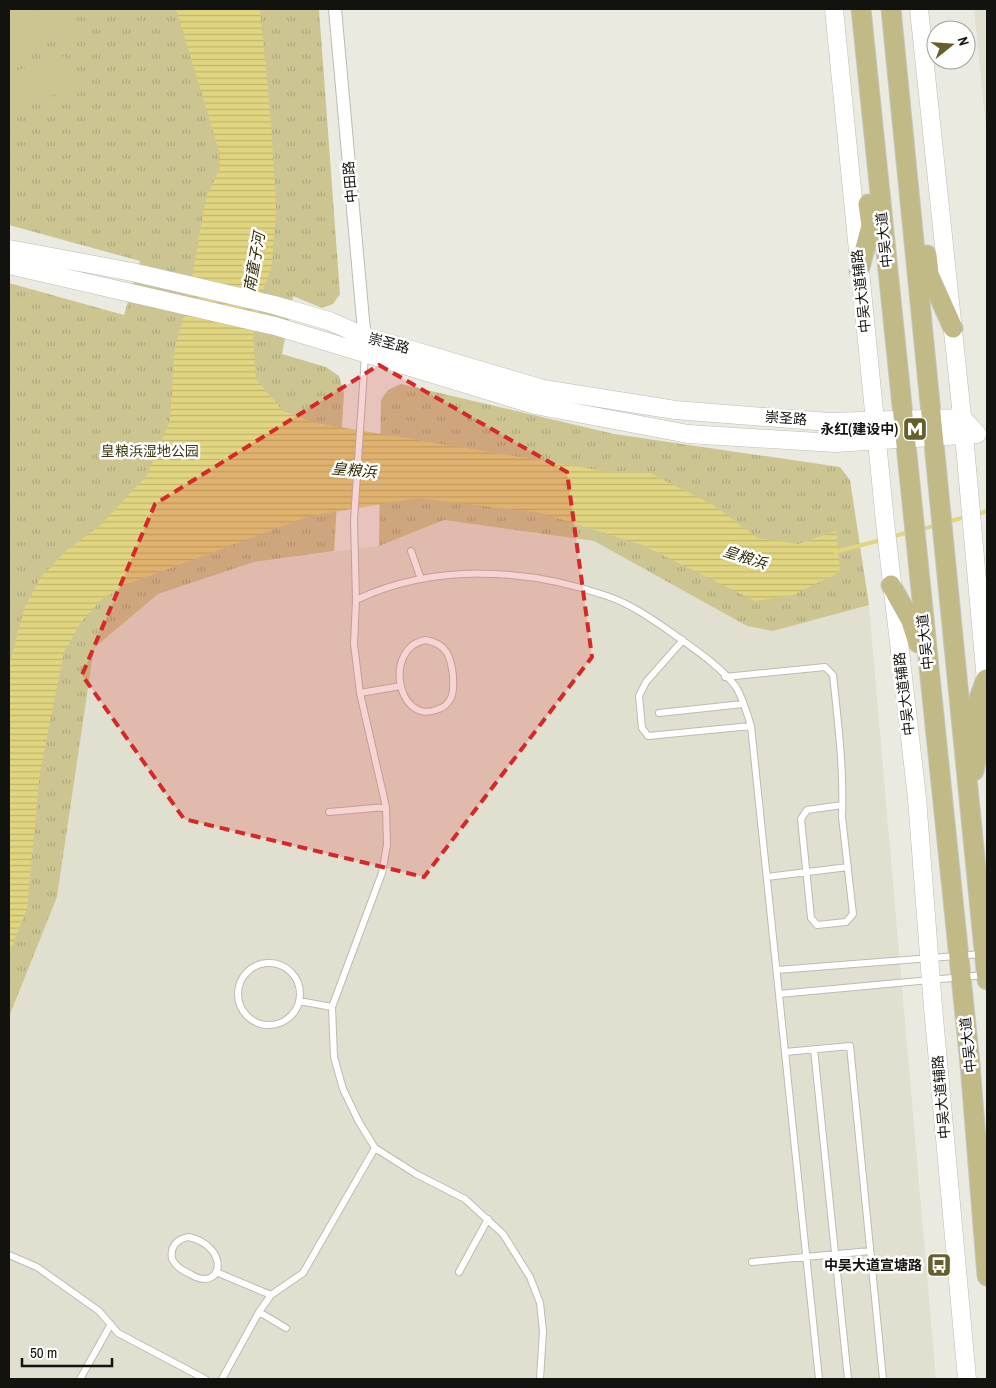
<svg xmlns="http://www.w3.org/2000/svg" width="996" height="1388" font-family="'Archivo Narrow','Noto Sans SC',sans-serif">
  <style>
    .built { fill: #e1dfcf }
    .grass { fill: url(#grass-tufts) }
    .garden { fill: #ccc592 }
    .water { fill: url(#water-rules) }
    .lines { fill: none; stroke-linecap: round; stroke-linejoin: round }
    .stream { stroke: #e1d581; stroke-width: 4 }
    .service-casing { stroke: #bdbcb3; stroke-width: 8 }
    .minor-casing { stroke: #bdbcb3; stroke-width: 14 }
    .secondary-casing { stroke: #bdbcb3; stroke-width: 19 }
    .primary-casing { stroke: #c6c6c5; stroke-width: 21 }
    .service { stroke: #fff; stroke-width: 6 }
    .minor { stroke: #fff; stroke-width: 12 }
    .secondary { stroke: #fff; stroke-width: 18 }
    .primary { stroke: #c2ba86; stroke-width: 19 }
    .marked { fill: #d62828; fill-opacity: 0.2; stroke: #d62828; stroke-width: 4; stroke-dasharray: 10 6; stroke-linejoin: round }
    .labels { text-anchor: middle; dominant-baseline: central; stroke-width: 5; stroke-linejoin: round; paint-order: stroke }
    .street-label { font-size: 14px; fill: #12120f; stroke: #fff }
    .poi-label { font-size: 14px; font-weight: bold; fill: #12120f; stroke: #fff; text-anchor: end }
    .park-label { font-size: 14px; fill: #3d3813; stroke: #fff }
    .water-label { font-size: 15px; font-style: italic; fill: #312b05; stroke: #fff }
  </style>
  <defs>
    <pattern id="grass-tufts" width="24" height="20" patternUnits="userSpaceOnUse" patternTransform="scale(1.25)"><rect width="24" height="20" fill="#ccc592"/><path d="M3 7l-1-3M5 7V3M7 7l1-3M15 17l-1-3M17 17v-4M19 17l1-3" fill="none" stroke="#aea87d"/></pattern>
    <pattern id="water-rules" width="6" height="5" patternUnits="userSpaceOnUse" patternTransform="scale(1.25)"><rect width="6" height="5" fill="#e1d581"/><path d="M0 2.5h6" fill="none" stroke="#c0b66e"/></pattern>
  </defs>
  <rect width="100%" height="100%" fill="#ebeae1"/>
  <!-- built -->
  <path class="built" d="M 974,9 L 987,9 L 987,137 Z
    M 444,520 L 594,541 L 747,626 L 773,631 L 869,605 L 936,1379 L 9,1379 L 9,1017 L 57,897 L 94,648 L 158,594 L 254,562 L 379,546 Z"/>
  <!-- grass -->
  <path class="grass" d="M 9,9 L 319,9 L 340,294 L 333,304 L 322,308 L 293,296 L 282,354 L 326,367 L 339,376 L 344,393 L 334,551 L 254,562 L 158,594 L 94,648 L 57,897 L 9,1017 L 9,283 L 124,315 L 140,261 L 9,225 Z
    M 401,384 L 614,434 L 840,467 L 850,480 L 869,605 L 773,631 L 747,626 L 594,541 L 444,520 L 379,546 L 381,400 L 388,390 Z"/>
  <!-- garden -->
  <path class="garden" d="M 39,9 L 70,9 L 77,33 L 11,52 L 9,44 L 9,18 Z
    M 65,56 L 75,88 L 9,108 L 9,73 Z"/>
  <!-- water -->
  <path class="water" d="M 176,9 L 260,9 L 271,122 L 276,208 L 272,266 L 263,290 L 253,335 L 256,379 L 283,411 L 316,423 L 615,473 L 650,473 L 713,505 L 758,538 L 798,544 L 836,531 L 840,572 L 793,595 L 755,601 L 642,545 L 541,513 L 418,498 L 310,516 L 125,585 L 102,599 L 81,622 L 64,652 L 40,772 L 27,909 L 9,953 L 9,667 L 24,609 L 41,577 L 67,550 L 102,524 L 147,475 L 170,421 L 175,346 L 186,310 L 206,198 L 220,168 L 219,151 Z"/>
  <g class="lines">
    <!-- stream -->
    <path class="stream" d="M 975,515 L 987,511
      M 946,522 L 966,517
      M 919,530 L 937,525
      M 890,537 L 910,532
      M 835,552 L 881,540"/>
    <defs>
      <path id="service" d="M 365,355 L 354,520 L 356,600 L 354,644 L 360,693 L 386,807 L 387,845 L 382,873 L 332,1007 L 334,1057 L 343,1089 L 359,1122 L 375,1148 L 416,1174 L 465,1199 L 503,1234 L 530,1277 L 540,1303 L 543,1331 L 540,1379
        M 411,551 L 421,579
        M 356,600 C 435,563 526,568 607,596 C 634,605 659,624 682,640 C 700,653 723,669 736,687 C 743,698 747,714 751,726 L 819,1379
        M 426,640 C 447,644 451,657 453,676 C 453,682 454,688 452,695 C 450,702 444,708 436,710 C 397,724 383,647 426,640 Z
        M 683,640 L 646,682 L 639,696 L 642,728 L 648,736 L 751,726
        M 725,677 L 825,667 L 833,675 C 838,723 844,769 842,817 L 853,914 L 846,922 L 817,925 L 811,918 L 801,819 L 807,810 L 842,805
        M 360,693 L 401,686
        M 659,713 L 743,704
        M 329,812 L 386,807
        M 767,877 L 848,867
        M238 994a31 31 0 1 1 62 0a31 31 0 1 1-62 0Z
        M 777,970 L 982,954
        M 779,994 L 984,975
        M 299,1001 L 332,1007
        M 814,1049 L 848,1379
        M 785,1052 L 850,1046 L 883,1379
        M 189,1237 C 231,1247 223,1294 190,1274 C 182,1270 176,1267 172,1259 C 170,1247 176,1239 189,1237 Z
        M 9,1255 L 37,1267 L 99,1311 L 118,1333 L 205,1379
        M 752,1262 L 870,1251
        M 216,1272 L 271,1295
        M 459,1272 L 488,1219
        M 259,1312 L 286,1328
        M 80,1379 L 111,1324
        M 222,1379 L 259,1312 L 271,1295 L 303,1273 L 375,1148"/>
      <path id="minor" d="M 335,9 L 365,342"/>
      <path id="secondary" d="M 834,9 L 885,522 L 917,798 L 933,1007 L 967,1379
        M 919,9 L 964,435 L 987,692
        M 9,249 L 132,272 L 274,305 L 329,321 L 364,336 L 543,389 L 675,410 L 829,422 L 962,418 L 977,434
        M 9,265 L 275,326 L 535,405 L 688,434 L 835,443 L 977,434"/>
      <path id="primary" d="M 861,9 L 970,1064 L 987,1276
        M 891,9 L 987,980
        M 927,255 L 929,274 L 953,328
        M 859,271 L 871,226 L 868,204
        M 891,585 L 911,621 L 918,643
        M 974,771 L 978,751 L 978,701 L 986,679"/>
    </defs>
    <!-- service casing -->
    <use href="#service" class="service-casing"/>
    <!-- minor casing -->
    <use href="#minor" class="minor-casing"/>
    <!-- secondary casing -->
    <use href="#secondary" class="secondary-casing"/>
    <!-- primary casing -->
    <use href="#primary" class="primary-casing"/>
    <!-- service -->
    <use href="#service" class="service"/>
    <!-- minor -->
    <use href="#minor" class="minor"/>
    <!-- secondary -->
    <use href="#secondary" class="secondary"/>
    <!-- primary -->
    <use href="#primary" class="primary"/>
  </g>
  <!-- marked area -->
  <path class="marked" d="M 379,365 L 567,472 L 592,657 L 424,877 L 184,819 L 82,675 L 155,504 Z"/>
  <!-- icons -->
  <defs>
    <symbol id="metro-square" viewBox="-11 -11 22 22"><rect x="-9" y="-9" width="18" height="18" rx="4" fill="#665f2b" stroke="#fff"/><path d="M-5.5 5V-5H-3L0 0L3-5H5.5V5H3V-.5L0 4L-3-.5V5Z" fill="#fff"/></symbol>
    <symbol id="bus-square" viewBox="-11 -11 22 22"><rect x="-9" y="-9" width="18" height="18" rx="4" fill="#665f2b" stroke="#fff"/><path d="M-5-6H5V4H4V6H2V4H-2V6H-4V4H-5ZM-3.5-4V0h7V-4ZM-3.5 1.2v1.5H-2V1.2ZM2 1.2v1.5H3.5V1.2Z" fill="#fff"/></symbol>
  </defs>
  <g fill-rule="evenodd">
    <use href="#metro-square" x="901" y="415" width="28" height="28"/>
    <use href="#bus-square" x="925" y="1251" width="28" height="28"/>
  </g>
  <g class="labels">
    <!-- street labels -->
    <g class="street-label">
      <text transform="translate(350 182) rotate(-95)">中田路</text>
      <text transform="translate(884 240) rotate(-96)">中吴大道</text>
      <text transform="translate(861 291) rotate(-96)">中吴大道辅路</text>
      <text transform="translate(389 343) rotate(15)">崇圣路</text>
      <text transform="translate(786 418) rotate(4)">崇圣路</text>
      <text transform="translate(925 642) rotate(-96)">中吴大道</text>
      <text transform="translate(904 694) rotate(-97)">中吴大道辅路</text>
      <text transform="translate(968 1045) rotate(-96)">中吴大道</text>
      <text transform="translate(941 1097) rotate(-95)">中吴大道辅路</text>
    </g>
    <!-- poi labels -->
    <g class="poi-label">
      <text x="898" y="429">永红(建设中)</text>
      <text x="922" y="1265">中吴大道宣塘路</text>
    </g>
    <!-- park labels -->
    <g class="park-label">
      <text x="150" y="451">皇粮浜湿地公园</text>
    </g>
    <!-- water labels -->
    <g class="water-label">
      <text transform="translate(254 262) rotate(-80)">南童子河</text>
      <text transform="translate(354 470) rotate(5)">皇粮浜</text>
      <text transform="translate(745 557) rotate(18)">皇粮浜</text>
    </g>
  </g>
  <!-- border -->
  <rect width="996" height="1388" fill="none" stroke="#12120f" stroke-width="20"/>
  <!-- north arrow -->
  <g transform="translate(951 45) rotate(73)"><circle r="24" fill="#ffffff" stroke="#a0a09f"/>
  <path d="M0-4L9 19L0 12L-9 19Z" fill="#665f2b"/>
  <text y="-8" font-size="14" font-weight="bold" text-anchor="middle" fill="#12120f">N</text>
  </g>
  <!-- scale -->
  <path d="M22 1358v8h90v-8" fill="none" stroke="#12120f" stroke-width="2.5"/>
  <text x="30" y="1358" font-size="15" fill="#12120f" stroke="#ffffff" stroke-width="4" paint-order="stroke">50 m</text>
</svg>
